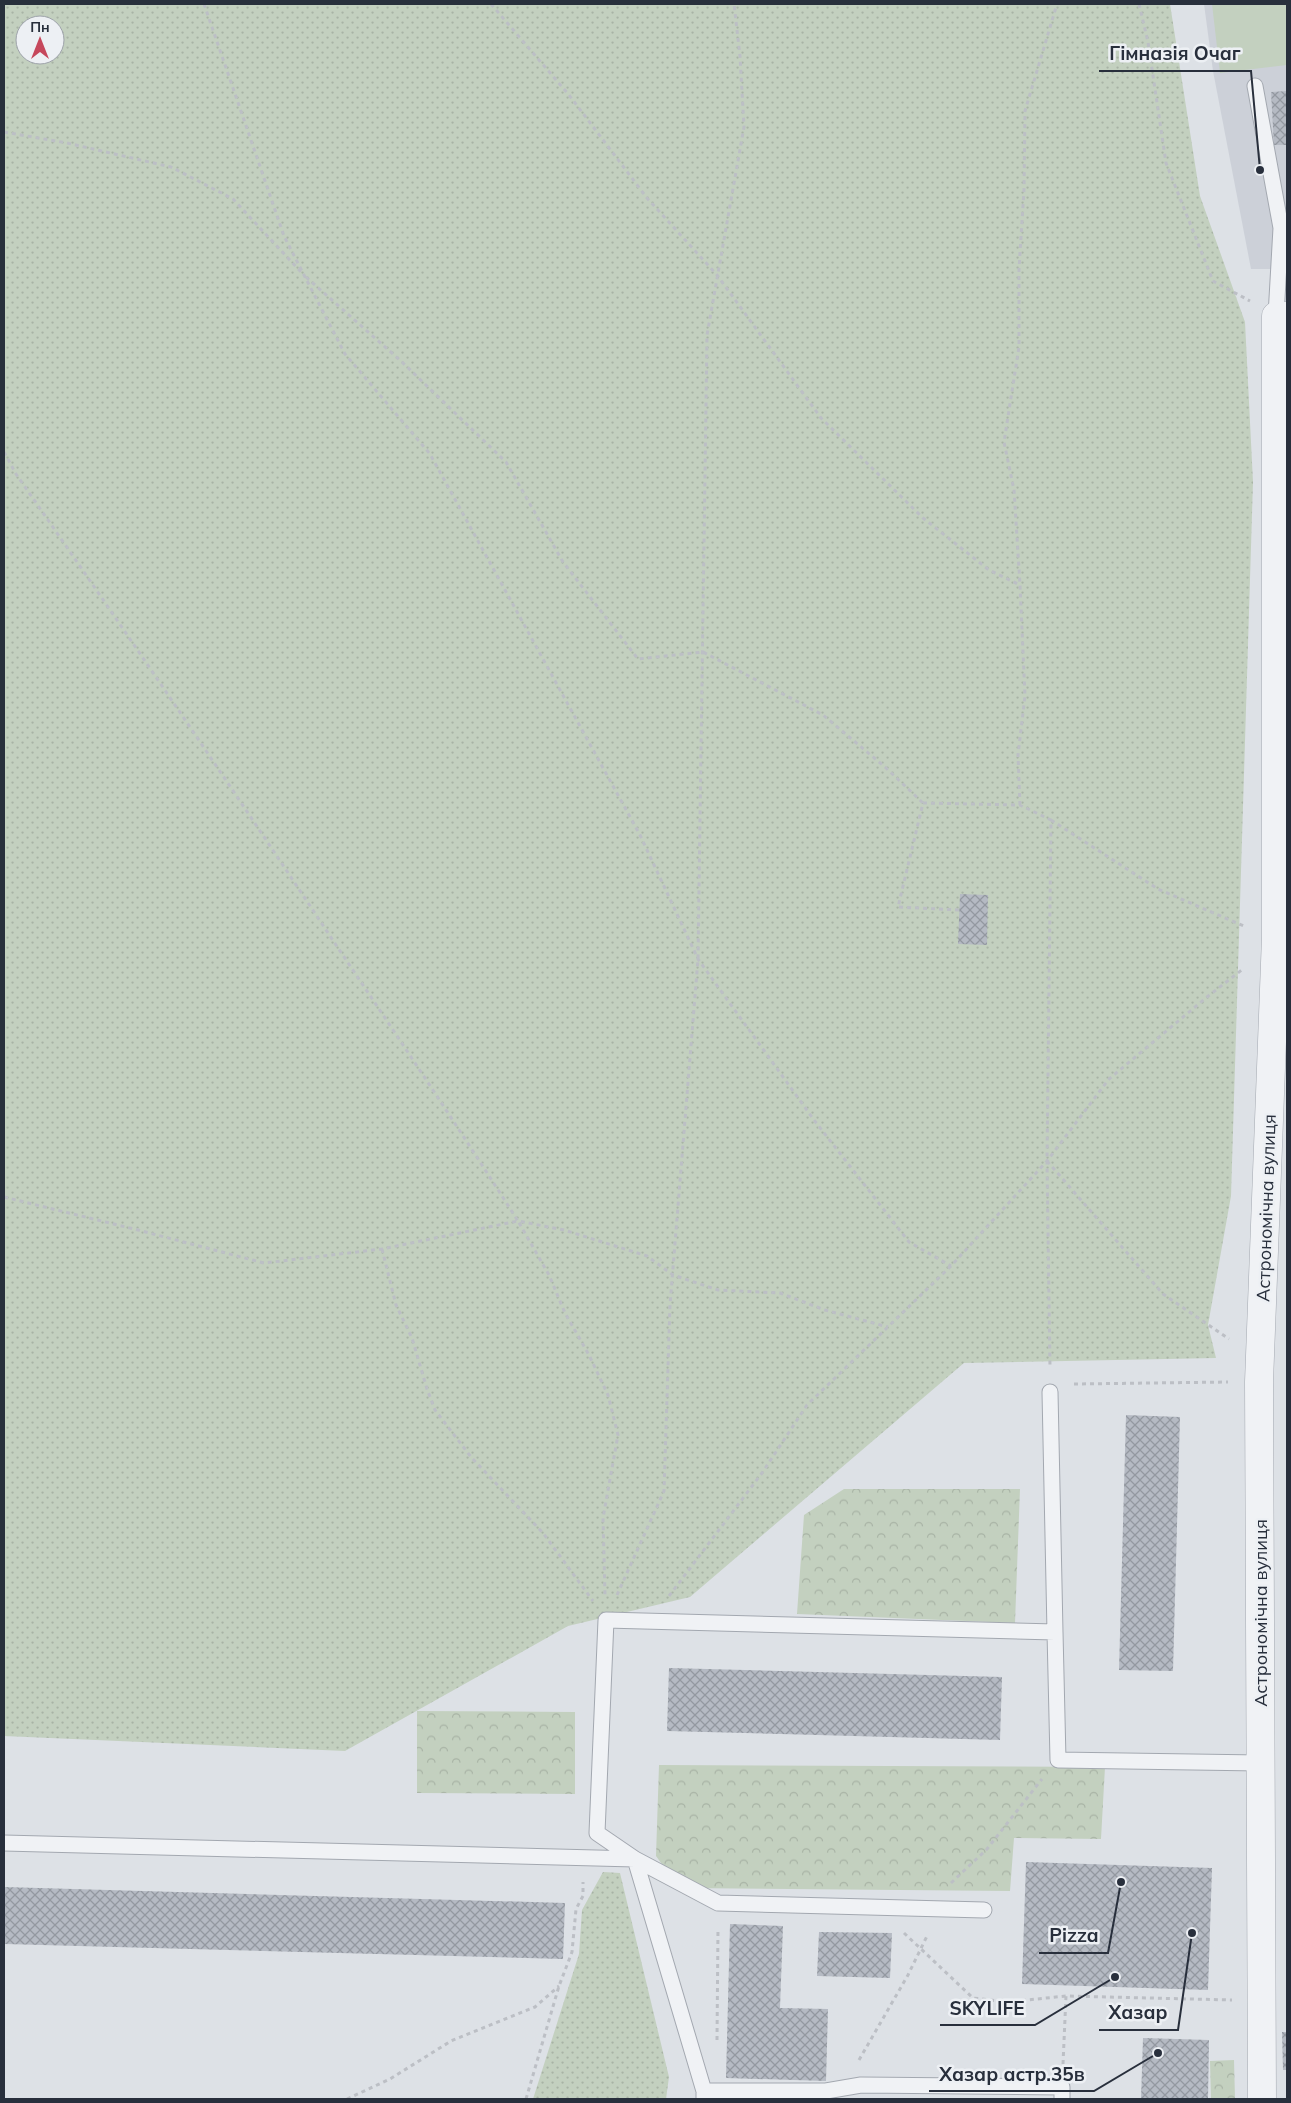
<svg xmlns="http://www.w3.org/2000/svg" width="1291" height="2103" font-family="Mulish,sans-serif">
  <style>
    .built { fill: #ccd0d8 }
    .grass { fill: url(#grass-dots); fill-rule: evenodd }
    .park { fill: url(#park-crowns) }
    .pitch { fill: #c3d0bf }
    .building { fill: url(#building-cross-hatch) }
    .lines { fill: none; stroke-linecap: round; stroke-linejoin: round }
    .service-casing { stroke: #a3a8b0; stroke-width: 17 }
    .minor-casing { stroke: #a3a8b0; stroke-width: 29 }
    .path { stroke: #bcbfc5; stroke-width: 3; stroke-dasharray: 4 4; stroke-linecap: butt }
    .service { stroke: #f0f2f5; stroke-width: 15 }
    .minor { stroke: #f0f2f5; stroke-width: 28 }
    .labels { text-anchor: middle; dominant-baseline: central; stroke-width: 5; stroke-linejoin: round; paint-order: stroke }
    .street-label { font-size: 18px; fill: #282f3c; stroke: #edf0f4 }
    .leader { fill: none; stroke: #282f3c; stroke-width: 2 }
    .callout-dot { fill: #282f3c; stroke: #edf0f4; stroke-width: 2 }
    .callout-label { font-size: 19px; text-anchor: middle; font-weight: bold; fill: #282f3c; stroke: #edf0f4; stroke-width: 5; stroke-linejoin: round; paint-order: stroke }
  </style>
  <defs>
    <pattern id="grass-dots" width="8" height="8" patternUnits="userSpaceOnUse" patternTransform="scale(1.25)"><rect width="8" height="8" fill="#c3d0bf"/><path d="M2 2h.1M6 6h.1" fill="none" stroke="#a8b3a5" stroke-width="1.8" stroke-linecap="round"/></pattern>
    <pattern id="park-crowns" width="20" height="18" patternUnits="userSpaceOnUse" patternTransform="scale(1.25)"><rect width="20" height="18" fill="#c3d0bf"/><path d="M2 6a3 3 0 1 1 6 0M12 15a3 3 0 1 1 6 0" fill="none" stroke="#a8b3a5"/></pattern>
    <pattern id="building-cross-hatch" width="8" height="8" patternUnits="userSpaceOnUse" patternTransform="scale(1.25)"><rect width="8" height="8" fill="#b5bac3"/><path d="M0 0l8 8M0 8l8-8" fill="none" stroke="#9398a0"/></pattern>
  </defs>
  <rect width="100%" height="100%" fill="#dde1e6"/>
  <!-- built -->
  <path class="built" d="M 1204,4 L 1287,4 L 1287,269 L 1251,269 L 1213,71 Z"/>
  <!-- grass -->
  <path class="grass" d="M 4,4 L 1170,4 L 1200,196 L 1245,322 L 1253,482 L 1231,1196 L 1208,1325 L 1216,1358 L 964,1363 L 690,1597 L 568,1626 L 345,1751 L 4,1736 ZM 25,25 L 55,25 L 55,55 L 25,55 Z
    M 603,1872 L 620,1873 L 669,2077 L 666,2099 L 533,2099 L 579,1954 L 582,1910 Z"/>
  <!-- park -->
  <path class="park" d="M 844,1489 L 1020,1489 L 1015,1623 L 797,1614 L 804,1515 Z
    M 417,1711 L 575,1712 L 575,1794 L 417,1793 Z
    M 659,1765 L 1105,1767 L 1101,1839 L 1014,1838 L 1010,1891 L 679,1888 L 656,1856 Z
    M 1234,2060 L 1235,2099 L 1211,2099 L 1210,2061 Z"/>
  <!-- pitch -->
  <path class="pitch" d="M 1212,4 L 1287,4 L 1287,65 L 1220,73 Z"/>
  <!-- building -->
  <path class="building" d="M 1287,91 L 1287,145 L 1274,145 L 1271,92 Z
    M 960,894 L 988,895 L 987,945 L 958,944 Z
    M 1126,1415 L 1180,1417 L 1173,1671 L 1119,1670 Z
    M 669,1668 L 1002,1677 L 1000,1740 L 667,1731 Z
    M 1026,1862 L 1212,1868 L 1208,1990 L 1022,1984 Z
    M 4,1887 L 565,1903 L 563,1959 L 4,1944 Z
    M 730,1924 L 783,1926 L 780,2008 L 828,2009 L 826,2081 L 726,2078 Z
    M 819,1932 L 892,1933 L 890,1978 L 817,1976 Z
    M 1282,2032 L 1287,2032 L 1287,2070 L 1283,2070 Z
    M 1143,2038 L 1209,2040 L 1208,2099 L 1141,2099 Z"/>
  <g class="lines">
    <defs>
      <path id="service" d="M 1255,86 L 1281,228 L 1287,228
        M 1276,316 L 1281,228
        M 1050,1392 L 1055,1632
        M 4,1843 L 635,1859
        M 635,1859 L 704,2091 L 704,2099
        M 984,1910 L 718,1903 L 635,1859 L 597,1833 L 606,1620 L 1055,1632 L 1058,1760 L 1260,1763
        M 704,2091 L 826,2091 L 861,2085 L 1062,2087 L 1062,2099"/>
      <path id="minor" d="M 1262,2099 L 1259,1382 L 1276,937 L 1276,316 L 1287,316"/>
    </defs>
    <!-- service casing -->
    <use href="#service" class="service-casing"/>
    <!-- minor casing -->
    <use href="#minor" class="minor-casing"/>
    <!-- path -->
    <path class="path" d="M 204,4 L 284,236 L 304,275 L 345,354 L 430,454 L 640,835 L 698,959 L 814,1120 L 909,1242 L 951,1266
      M 491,4 L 569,95 L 647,198 L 717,275 L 821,418 L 923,518 L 989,570 L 1020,585
      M 1139,4 L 1148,42 L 1166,163 L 1213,281 L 1250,301
      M 4,132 L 67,143 L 171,167 L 233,199 L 301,272
      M 306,277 L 402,362 L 506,462 L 563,562 L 638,659 L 703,652 L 823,715 L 885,767 L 923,803
      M 4,452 L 16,474 C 124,629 230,785 334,942 C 396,1034 458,1127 518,1221 L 564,1230 L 647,1256 L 673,1275 L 718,1290 L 780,1293 L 825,1310 L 888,1327
      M 1020,805 L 1018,755 L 1025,696 L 1020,585 L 1014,490 L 1004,442 L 1019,347 L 1019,269 L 1024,190 L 1025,111 L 1057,4
      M 1051,820 L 1158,889 L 1246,927
      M 959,910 L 898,907 L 923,803 L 1020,805 L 1051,820 L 1047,1161 L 1050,1367
      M 1047,1161 L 1163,1294 L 1229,1339
      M 4,1197 L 134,1229 L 264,1263 L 382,1249 L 518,1221 L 549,1275 L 565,1313 L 589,1355 L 608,1395 L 618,1435 L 603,1518 L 605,1595
      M 382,1249 L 396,1305 L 412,1338 L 427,1389 L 435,1410 L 471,1457 L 543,1533 L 593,1601
      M 1074,1384 L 1228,1382
      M 617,1595 L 664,1491 L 670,1305 L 698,959 L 707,335 L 744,127 L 740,56 L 734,4
      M 669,1596 L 762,1473 L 807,1405 L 951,1266 L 1047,1161 L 1109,1079 L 1207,997 L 1243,969
      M 951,1883 L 987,1849 L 1042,1779
      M 904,1933 L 973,1998 L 1008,2002 L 1066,1996
      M 717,2040 L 718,1928
      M 859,2060 L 908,1975 L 928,1934
      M 1063,2064 L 1066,1996 L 1232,2000
      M 347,2099 L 390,2079 L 451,2041 L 535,2007 L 559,1986
      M 526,2099 L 559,1986 L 572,1952 L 576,1909 L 583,1896 L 583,1882"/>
    <!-- service -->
    <use href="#service" class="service"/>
    <!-- minor -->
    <use href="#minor" class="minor"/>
  </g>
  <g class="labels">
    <!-- street labels -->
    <g class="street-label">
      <text transform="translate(1266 1208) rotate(-88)">Астрономічна вулиця</text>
      <text transform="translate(1260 1613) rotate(-90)">Астрономічна вулиця</text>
    </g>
  </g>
  <!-- callouts -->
  <path class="leader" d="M1260 170L1251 71H1099M1121 1882L1108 1953H1039M1115 1977L1035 2025H940M1192 1933L1178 2030H1099M1158 2053L1094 2091H929"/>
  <g class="callout-dot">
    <circle cx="1260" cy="170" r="5"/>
    <circle cx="1121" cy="1882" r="5"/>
    <circle cx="1115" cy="1977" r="5"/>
    <circle cx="1192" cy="1933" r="5"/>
    <circle cx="1158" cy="2053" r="5"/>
  </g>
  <g class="callout-label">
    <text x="1175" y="60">Гімназія Очаг</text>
    <text x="1074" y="1942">Pizza</text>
    <text x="987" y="2015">SKYLIFE</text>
    <text x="1138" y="2019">Хазар</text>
    <text x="1012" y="2081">Хазар астр.35в</text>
  </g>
  <!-- border -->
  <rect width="1291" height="2103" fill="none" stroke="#282f3c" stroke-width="10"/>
  <!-- north arrow -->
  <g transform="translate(40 40)"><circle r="24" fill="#edf0f4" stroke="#9ea3aa"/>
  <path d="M0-4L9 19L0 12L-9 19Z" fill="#c6485c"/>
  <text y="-8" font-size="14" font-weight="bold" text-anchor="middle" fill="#282f3c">Пн</text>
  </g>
</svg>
